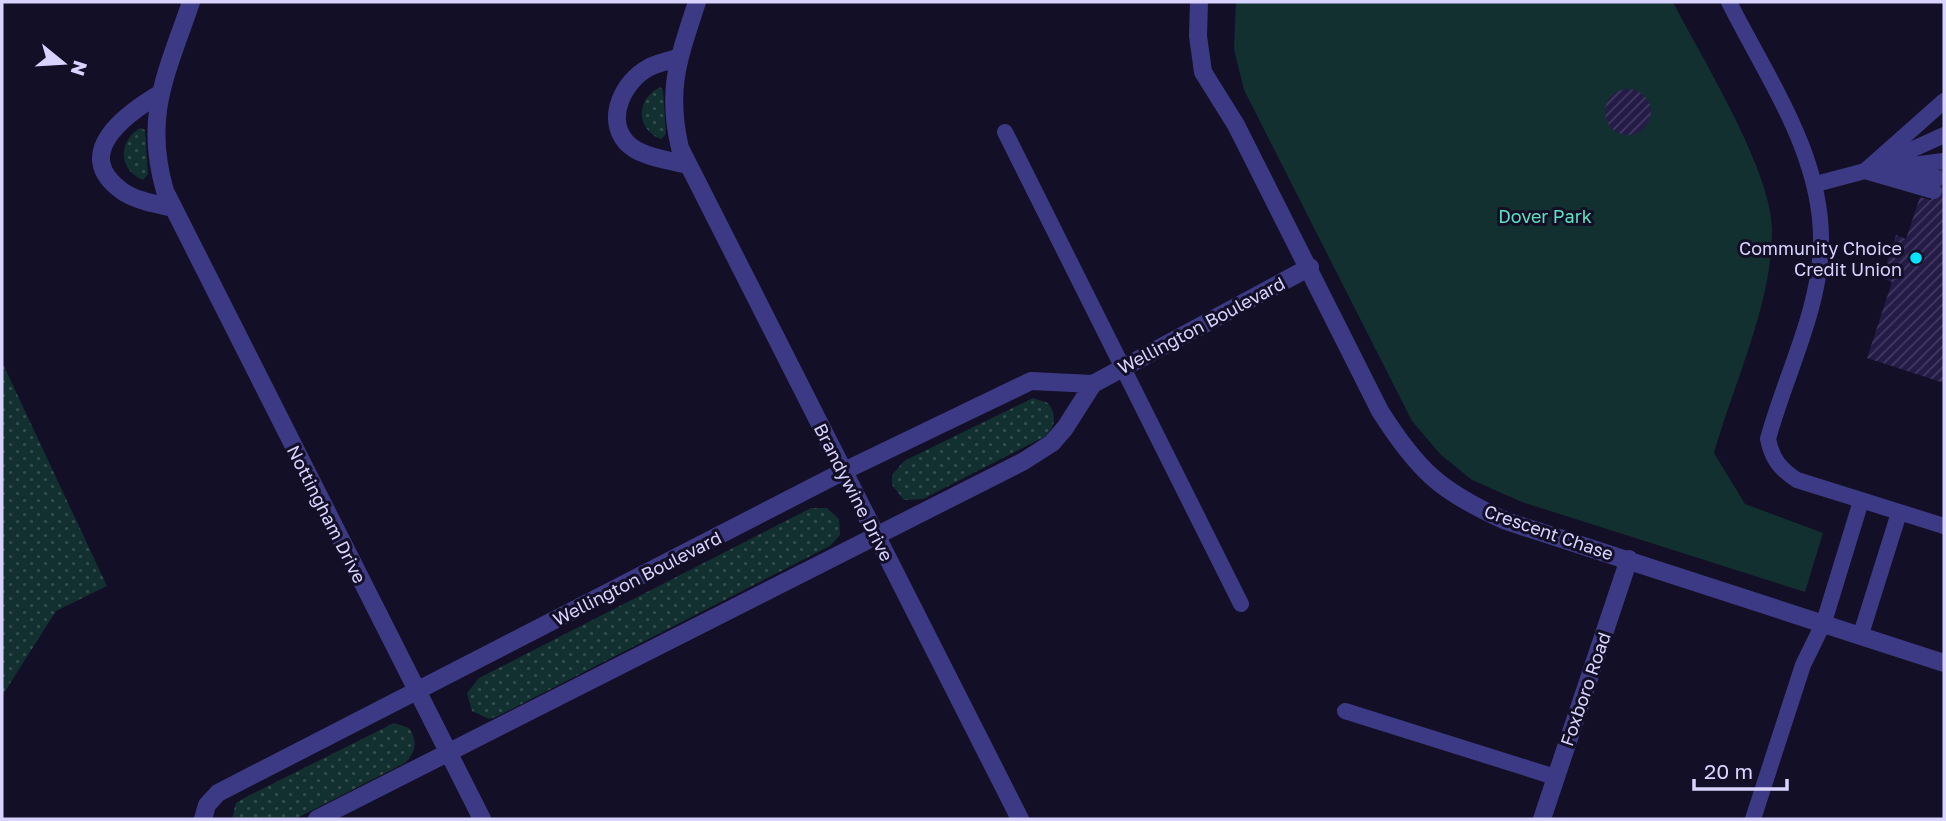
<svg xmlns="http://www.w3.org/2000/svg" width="1946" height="821" font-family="'Golos Text',sans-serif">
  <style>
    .grass { fill: url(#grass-dots) }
    .green { fill: #12302f }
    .building { fill: url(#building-hatch) }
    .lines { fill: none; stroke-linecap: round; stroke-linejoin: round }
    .service { stroke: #3d3a85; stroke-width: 16 }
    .minor { stroke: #3d3a85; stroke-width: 18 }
    .poi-dot { fill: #00e5ff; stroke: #130f26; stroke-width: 2.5 }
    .labels { text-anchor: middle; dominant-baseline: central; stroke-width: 6; stroke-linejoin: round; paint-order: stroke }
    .park-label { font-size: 18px; fill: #5fe0c0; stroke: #130f26 }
    .poi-label { font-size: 18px; fill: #d9d4ff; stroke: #130f26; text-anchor: end }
    .street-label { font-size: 18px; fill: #d9d4ff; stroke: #130f26 }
  </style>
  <defs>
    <pattern id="grass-dots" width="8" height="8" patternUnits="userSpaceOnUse" patternTransform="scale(1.75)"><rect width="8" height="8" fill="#12302f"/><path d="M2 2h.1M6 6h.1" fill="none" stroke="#344d4e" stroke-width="1.8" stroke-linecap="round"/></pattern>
    <pattern id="building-hatch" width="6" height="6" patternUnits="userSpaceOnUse" patternTransform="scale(1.75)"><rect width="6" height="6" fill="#241b47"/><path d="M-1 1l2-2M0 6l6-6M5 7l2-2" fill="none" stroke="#433b63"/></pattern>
  </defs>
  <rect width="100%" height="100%" fill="#130f26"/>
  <!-- grass -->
  <path class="grass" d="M 660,87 L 663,90 L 666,134 L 661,139 C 635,129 636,99 660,87 Z
    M 140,128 L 145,130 L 148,174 L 143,180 C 118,170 118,141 140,128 Z
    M 2,362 L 107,586 L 56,611 L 2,696 Z
    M 1033,398 L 1048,403 C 1057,415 1056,427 1044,437 L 923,499 L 904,500 L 892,485 L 892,475 L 904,461 Z
    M 811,508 L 827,508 L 839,519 L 840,535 L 830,546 L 498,716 L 489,719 L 472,711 L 467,693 L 479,678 Z
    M 394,723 L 409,728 C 418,741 416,752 405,763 L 295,819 L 232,819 L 236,803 L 244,798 Z"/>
  <!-- green -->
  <path class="green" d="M 1236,2 L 1673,2 C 1701,57 1773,172 1772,231 C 1772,304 1734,383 1714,453 L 1745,504 L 1823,533 L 1805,592 L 1522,502 L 1472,480 L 1440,454 L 1412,421 L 1244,90 L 1234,49 Z"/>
  <!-- building -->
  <path class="building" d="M1605 112a23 23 0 1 1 46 0a23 23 0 1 1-46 0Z
    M 1944,160 L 1944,383 L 1867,358 L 1892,282 L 1882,278 L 1896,235 L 1906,239 L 1920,197 L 1931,200 Z"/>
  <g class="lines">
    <!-- service -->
    <path class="service" d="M 1729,2 C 1767,78 1823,156 1821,244 C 1820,310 1785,376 1768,439 C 1772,459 1780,469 1797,480 L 1944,526
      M 1005,132 L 1241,604
      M 1880,164 L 1944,135
      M 1882,169 L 1943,161
      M 1865,171 L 1944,101
      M 1903,175 L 1938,178
      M 1816,184 L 1865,171 L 1934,191
      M 1861,634 L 1899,513
      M 1345,711 L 1555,777
      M 1753,819 L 1803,665 L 1824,622 L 1861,501"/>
    <!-- minor -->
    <path class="minor" d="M 191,2 C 167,73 143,115 165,191 L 482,819
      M 697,2 C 679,58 666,88 680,148 L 1020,819
      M 1199,2 L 1198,36 L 1203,72 L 1236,125 L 1380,411 C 1418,471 1441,492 1506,521 L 1944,663
      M 679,57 C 669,61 657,63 648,68 C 624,81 605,118 626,142 C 639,157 669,160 687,165
      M 161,93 C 129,112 69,153 122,191 C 136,201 157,204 173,208
      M 203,819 L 207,805 L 218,793 L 844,471 L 1031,381 L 1093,384
      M 317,819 L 1024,461 L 1052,443 L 1065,428 L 1093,384 L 1310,267
      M 1542,819 L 1629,559"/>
  </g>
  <!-- markers -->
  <circle class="poi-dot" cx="1916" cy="258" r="7"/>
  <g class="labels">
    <!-- park labels -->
    <g class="park-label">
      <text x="1545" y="216">Dover Park</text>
    </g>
    <!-- poi labels -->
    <g class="poi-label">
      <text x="1902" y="248">Community Choice<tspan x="1902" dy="21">Credit Union</tspan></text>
    </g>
    <!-- street labels -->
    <g class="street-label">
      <text transform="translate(1201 325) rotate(-28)">Wellington Boulevard</text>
      <text transform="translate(854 492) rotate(63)">Brandywine Drive</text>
      <text transform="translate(327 514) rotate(63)">Nottingham Drive</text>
      <text transform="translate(1549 532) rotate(19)">Crescent Chase</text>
      <text transform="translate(637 578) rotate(-27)">Wellington Boulevard</text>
      <text transform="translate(1585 689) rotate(-71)">Foxboro Road</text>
    </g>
  </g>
  <!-- border -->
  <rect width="1946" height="821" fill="none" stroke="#d9d4ff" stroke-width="7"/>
  <!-- north arrow -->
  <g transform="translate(63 63) rotate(108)" stroke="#130f26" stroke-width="5" paint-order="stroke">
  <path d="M0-5L12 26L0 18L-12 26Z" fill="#d9d4ff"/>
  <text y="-10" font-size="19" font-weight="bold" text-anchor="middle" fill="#d9d4ff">N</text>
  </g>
  <!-- scale -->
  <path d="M1694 779v10h93v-10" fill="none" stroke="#d9d4ff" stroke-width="3.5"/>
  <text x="1704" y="779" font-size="21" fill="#d9d4ff" stroke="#130f26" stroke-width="5" paint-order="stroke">20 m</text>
</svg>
